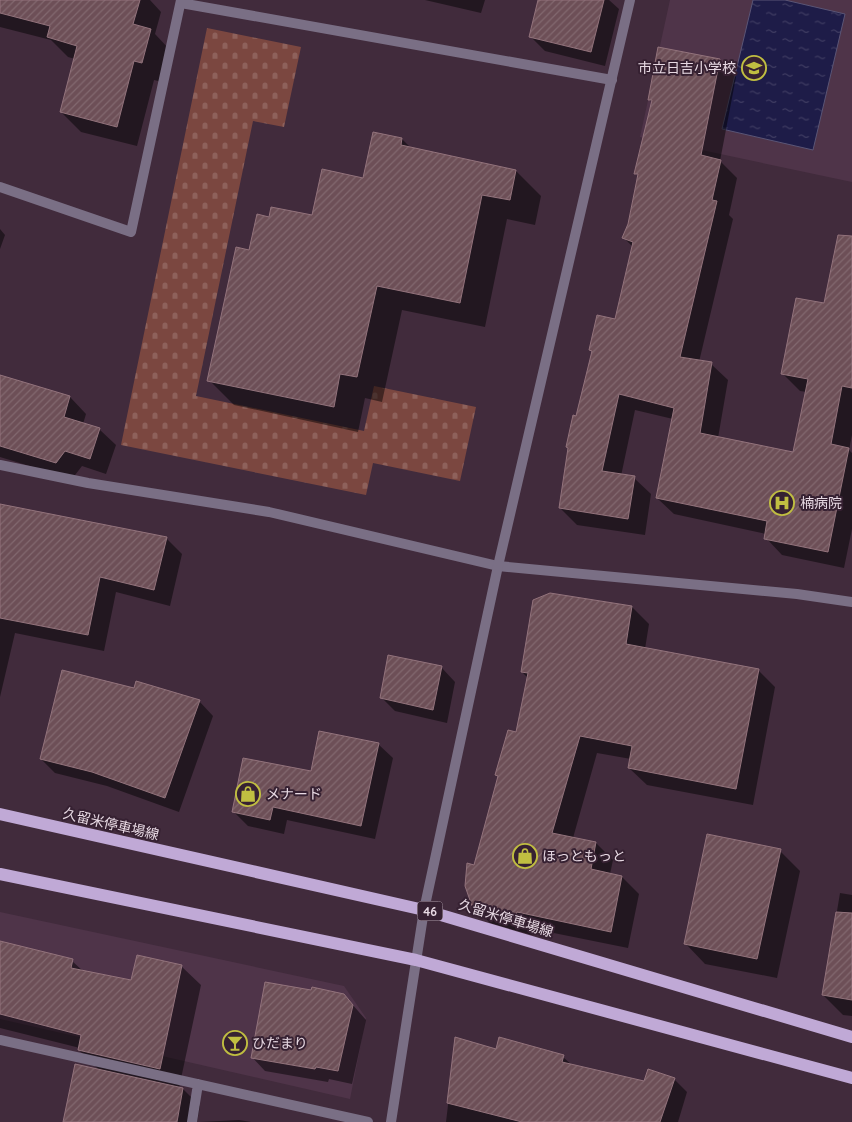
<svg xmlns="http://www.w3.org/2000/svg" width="852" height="1122" font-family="Quicksand,'Noto Sans JP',sans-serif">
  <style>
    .built { fill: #4f3449 }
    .cemetery { fill: url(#cemetery-stones) }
    .water { fill: url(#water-ripples); stroke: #5a5576 }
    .shadow { fill: #0007 }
    .building { fill: url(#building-hatch); stroke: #93737c }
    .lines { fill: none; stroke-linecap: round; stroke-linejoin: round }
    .minor { stroke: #7a6f85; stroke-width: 10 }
    .tertiary { stroke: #7a6f85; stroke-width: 10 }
    .primary { stroke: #c0a9d6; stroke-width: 12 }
    .labels { text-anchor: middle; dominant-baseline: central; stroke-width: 4; stroke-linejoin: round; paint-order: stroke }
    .shield { fill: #362132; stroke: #b2a2ae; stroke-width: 1 }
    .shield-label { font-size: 12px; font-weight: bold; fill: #e7d9e3 }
    .poi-label { font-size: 14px; fill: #e7d9e3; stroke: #362132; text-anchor: start }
    .street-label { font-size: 14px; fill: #e7d9e3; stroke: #362132 }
  </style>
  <defs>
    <pattern id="cemetery-stones" width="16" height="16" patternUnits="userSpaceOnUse" patternTransform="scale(1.25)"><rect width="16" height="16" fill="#7b4740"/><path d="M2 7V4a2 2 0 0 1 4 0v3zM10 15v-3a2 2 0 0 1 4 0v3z" fill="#8e615b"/></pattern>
    <pattern id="water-ripples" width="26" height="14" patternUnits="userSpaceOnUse" patternTransform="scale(1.25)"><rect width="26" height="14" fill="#1e1c48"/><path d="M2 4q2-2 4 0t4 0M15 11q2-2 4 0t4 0" fill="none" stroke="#3f3c62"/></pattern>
    <pattern id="building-hatch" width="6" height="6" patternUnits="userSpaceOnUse" patternTransform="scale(1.25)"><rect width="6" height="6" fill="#6d4f57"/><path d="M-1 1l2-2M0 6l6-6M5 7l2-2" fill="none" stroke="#82686f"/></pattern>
  </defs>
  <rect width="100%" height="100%" fill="#412b3c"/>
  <!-- built -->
  <path class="built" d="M 670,0 L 852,0 L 852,182 L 640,137 Z
    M 0,912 L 344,986 L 366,1018 L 350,1099 L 0,1019 Z"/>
  <!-- cemetery -->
  <path class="cemetery" d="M 207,28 L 301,47 L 284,127 L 253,121 L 196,396 L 364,431 L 374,386 L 476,407 L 460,481 L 373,463 L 366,495 L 121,445 Z"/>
  <!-- water -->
  <path class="water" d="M 753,0 L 785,0 L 845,14 L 813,150 L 722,129 Z"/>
  <!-- shadow -->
  <path class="shadow" d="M 0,0 L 150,0 L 161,12 L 155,34 L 170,50 L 162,82 L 154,80 L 137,146 L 81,132 L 61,112 L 75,59 L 68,57 L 51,40 L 0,27 Z
    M 425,0 L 485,0 L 481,13 Z
    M 540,0 L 609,0 L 619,9 L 605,66 L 545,51 L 531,37 Z
    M 720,60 L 736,77 L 720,161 L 737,178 L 729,215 L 733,219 L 699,362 L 711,364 L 728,380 L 718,438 L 794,454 L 807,392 L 800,391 L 783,374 L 825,304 L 839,235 L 852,237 L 852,435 L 849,450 L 852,453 L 852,529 L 844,568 L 782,555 L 766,538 L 766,534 L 674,514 L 657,498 L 673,419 L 635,410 L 621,476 L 634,478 L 651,494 L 645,535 L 577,525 L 560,508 L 569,449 L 567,447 L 577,418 L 593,352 L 591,350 L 616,320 L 633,247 L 624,238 L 629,224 L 639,177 L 636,173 L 652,103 L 649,99 Z
    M 402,139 L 412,149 L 516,171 L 541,196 L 535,225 L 507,219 L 485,327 L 402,310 L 382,402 L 365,398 L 358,432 L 234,405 L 209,380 L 250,251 L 270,218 L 313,217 L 364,180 Z
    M 0,229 L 5,235 L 0,249 Z
    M 0,376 L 70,397 L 86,414 L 83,424 L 99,429 L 116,445 L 106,474 L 82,466 L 72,479 L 0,457 Z
    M 0,505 L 166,538 L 182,554 L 170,606 L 116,592 L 104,651 L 15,633 L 0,697 Z
    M 632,607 L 649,624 L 645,649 L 758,670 L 775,687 L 753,805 L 647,785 L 629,768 L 631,759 L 597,753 L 573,838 L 596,843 L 613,860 L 610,874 L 622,877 L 639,894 L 628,948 L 534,929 L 532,935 L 490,923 L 473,905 L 475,866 L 499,777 L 497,775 L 517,733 L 528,678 L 522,672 Z
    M 441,667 L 455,682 L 447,723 L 395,711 L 381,697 Z
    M 135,689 L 199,701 L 213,716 L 179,812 L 107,786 L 55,773 L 41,759 Z
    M 378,744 L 393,758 L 375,839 L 287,820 L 284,834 L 248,826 L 234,812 L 312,773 Z
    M 780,851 L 800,871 L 777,978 L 705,964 L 685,943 Z
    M 840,893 L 852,895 L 852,1016 L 843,1015 L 823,995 Z
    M 0,942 L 72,961 L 83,971 L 132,981 L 181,966 L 201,985 L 179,1088 L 183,1089 L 200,1106 L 197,1122 L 64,1122 L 100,1071 L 79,1050 L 80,1048 L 0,1028 Z
    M 312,992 L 344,995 L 366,1020 L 352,1084 L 329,1079 L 328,1082 L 265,1071 L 252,1057 Z
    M 456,1038 L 497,1050 L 563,1057 L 573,1066 L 645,1082 L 674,1079 L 687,1092 L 678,1122 L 446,1122 Z
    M 239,1120 L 251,1122 L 200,1122 Z"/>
  <!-- building -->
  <path class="building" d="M 0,0 L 140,0 L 133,24 L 151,29 L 142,63 L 134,61 L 117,127 L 60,112 L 77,46 L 47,37 L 50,26 L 0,13 Z
    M 538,0 L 604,0 L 591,52 L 529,37 Z
    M 658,47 L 720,59 L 701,155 L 721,160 L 712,200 L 717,201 L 680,357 L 712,362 L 700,433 L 793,452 L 808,379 L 781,374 L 796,298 L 824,303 L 838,235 L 852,236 L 852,388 L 842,386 L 831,444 L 849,448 L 828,552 L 764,539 L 767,521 L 656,498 L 674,408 L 619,394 L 602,471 L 635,476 L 628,519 L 559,508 L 568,448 L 566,447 L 573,415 L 576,416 L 592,351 L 589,350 L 597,315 L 615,319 L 633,242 L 622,238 L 628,224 L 638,174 L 634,174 L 652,100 L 648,100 Z
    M 373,132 L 402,138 L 401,145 L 516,170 L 510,200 L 482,195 L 460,303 L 377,286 L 357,377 L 340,374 L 334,407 L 207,381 L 236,247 L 249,250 L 257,214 L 269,217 L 271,207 L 312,215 L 322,169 L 363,178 Z
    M 0,375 L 70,396 L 64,417 L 100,428 L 90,459 L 65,451 L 56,463 L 0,446 Z
    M 0,504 L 167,537 L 154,590 L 100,577 L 88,635 L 0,618 Z
    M 550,593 L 632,606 L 626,644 L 759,669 L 736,789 L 628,768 L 632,746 L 580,736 L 552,833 L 596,842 L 591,869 L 622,876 L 611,932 L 517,912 L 515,918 L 472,906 L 465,886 L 467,863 L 474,865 L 498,776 L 495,775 L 508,730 L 516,732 L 528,673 L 521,672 L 533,600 Z
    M 388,655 L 442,666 L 433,710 L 380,698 Z
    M 62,670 L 134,688 L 136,681 L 200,700 L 165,798 L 92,772 L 40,759 Z
    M 319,731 L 379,743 L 361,826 L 273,807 L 270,820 L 232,812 L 243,758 L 311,771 Z
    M 707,834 L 781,849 L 757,959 L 684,944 Z
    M 836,912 L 852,913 L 852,1000 L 822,995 Z
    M 0,941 L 73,959 L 71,968 L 131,980 L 137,955 L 182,965 L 160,1069 L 78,1050 L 81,1035 L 0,1014 Z
    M 265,982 L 311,990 L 312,987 L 344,994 L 353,1005 L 338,1071 L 316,1067 L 315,1069 L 251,1058 Z
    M 455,1037 L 496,1049 L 499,1037 L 564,1055 L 562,1062 L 644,1081 L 648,1069 L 675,1078 L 660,1122 L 522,1122 L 447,1103 Z
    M 75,1064 L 183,1088 L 177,1122 L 63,1122 Z"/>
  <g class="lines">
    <!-- minor -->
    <path class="minor" d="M 181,3 L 612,80
      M 0,187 L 131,232 L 181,0
      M 0,465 L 88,483 L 269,512 L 498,566 L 797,594 L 852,602
      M 0,1040 L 368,1122
      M 192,1122 L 198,1084"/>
    <!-- tertiary -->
    <path class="tertiary" d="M 391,1122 L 424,910 L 498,566 L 630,0"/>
    <!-- primary -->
    <path class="primary" d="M 0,814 L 424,910 L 852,1037
      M 0,874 L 416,960 L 852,1078"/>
  </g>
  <!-- icons -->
  <defs>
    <symbol id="school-ring" viewBox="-11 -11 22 22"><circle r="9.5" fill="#362132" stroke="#c0be41" stroke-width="1.5"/><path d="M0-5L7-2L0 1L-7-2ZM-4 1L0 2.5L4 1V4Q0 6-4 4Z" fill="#c0be41"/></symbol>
    <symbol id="hospital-ring" viewBox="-11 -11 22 22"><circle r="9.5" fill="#362132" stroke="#c0be41" stroke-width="1.5"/><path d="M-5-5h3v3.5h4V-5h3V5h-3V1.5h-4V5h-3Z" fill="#c0be41"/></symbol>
    <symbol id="shop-ring" viewBox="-11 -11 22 22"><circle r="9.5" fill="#362132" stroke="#c0be41" stroke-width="1.5"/><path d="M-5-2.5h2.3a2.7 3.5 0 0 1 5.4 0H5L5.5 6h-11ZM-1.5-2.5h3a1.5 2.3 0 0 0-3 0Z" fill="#c0be41"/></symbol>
    <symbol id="bar-ring" viewBox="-11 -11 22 22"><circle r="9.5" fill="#362132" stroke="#c0be41" stroke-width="1.5"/><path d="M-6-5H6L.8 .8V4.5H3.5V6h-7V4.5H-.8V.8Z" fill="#c0be41"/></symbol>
  </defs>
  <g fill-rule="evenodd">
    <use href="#school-ring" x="740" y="54" width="28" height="28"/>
    <use href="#hospital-ring" x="768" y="489" width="28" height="28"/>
    <use href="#shop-ring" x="234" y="780" width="28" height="28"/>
    <use href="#shop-ring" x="511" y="842" width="28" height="28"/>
    <use href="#bar-ring" x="221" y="1029" width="28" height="28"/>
  </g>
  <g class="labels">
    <!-- shield labels -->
    <rect class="shield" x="417.5" y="901.5" width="25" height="19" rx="4"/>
    <g class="shield-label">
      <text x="430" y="911">46</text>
    </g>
    <!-- poi labels -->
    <g class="poi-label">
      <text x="736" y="68" text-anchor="end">市立日吉小学校</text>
      <text x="800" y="503">楠病院</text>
      <text x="266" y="794">メナード</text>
      <text x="542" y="856">ほっともっと</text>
      <text x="252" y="1043">ひだまり</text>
    </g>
    <!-- street labels -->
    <g class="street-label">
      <text transform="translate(111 824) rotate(13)">久留米停車場線</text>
      <text transform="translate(506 918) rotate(17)">久留米停車場線</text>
    </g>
  </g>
</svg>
